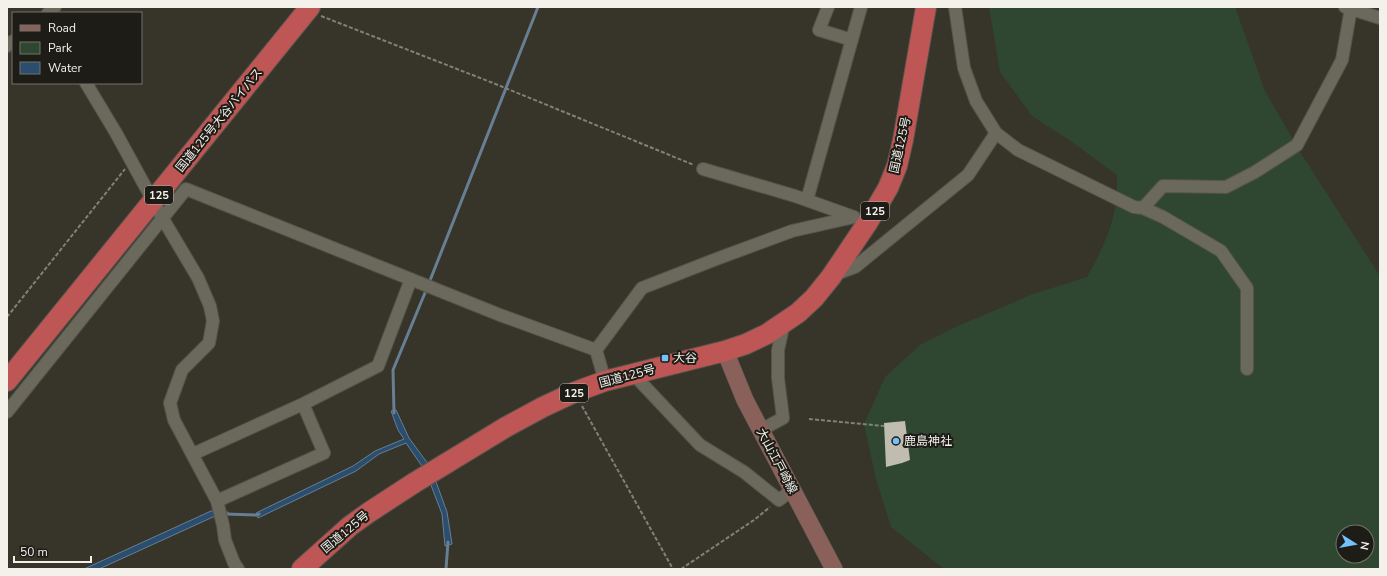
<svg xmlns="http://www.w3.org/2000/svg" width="1387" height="576" font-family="'Nunito Sans','Noto Sans JP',sans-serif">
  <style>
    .green { fill: #2f4730; fill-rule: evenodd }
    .water { fill: #2b4e6e; stroke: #677f93 }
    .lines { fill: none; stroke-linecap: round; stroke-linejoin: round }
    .stream { stroke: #677f93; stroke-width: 3 }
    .building { fill: #c0bcb0 }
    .minor-casing { stroke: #56534a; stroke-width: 14 }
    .secondary-casing { stroke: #56534a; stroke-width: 18 }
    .trunk-casing { stroke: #56534a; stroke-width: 22 }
    .path { stroke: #838077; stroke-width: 2; stroke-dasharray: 4 2; stroke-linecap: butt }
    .minor { stroke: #6b685c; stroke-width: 12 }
    .secondary { stroke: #8a615a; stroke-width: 17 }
    .trunk { stroke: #be5656; stroke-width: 20 }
    .poi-dot { fill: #75c0f6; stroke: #1d1c17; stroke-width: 1.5 }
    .labels { text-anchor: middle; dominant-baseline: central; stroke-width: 4; stroke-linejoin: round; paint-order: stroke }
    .shield { fill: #1d1c17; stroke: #b3b1ab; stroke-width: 1 }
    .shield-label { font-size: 11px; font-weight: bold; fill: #f3f1ea }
    .street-label { font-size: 12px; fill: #f3f1ea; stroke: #1d1c17 }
    .poi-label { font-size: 12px; fill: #f3f1ea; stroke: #1d1c17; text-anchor: start }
  </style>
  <rect width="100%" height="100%" fill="#37342a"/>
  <!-- green -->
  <path class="green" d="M 989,7 L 1235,7 L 1265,91 L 1302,155 L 1380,276 L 1380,569 L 944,569 L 891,527 L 876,479 L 864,424 L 885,377 L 920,345 L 958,326 L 1033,294 L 1087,277 C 1100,254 1113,228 1116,201 C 1117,192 1117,184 1117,175 L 1072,142 L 1032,116 L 1000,72 ZM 1343,532 L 1367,532 L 1367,556 L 1343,556 Z"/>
  <!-- water -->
  <path class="water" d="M 396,410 L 409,438 L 431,468 L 447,512 L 452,544 L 445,546 L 442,514 L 426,472 L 406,443 L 379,454 L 356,471 L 258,518 L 256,513 L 353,466 L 375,451 L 404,439 L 398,430 L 391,411 Z
    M 211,511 L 228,512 L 227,517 L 213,517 L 99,569 L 84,569 Z"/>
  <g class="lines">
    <!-- stream -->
    <path class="stream" d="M 429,283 L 538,7
      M 394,413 L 393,370 L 427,288
      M 225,514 L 257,515 L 259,514
      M 446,569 L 448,542"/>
  </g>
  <!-- building -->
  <path class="building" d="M 905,421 L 910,460 L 902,463 L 886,467 L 884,423 Z"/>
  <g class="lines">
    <defs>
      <path id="minor" d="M 828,7 L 819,30 L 852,40
        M 955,7 L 964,68 L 976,101 L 996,133 L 1018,150 L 1134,207 L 1143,208 L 1163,186 L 1226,187 L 1255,172 L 1297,145 L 1342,60 L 1351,8
        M 1345,7 L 1380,18
        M 48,13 L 55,7
        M 7,46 L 13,41
        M 86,83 L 116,133 L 163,219 L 198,278 L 210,306 L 213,321 L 209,343 L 182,370 L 170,403 L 174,420 L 217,501 L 223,525 L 225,540 L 234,563 L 238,569
        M 703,169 L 795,196 L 854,217
        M 807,200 L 861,7
        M 1143,208 L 1163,217 L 1221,251 L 1247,288 L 1247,369
        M 834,275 L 855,267 L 968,175 L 996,133
        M 596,350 L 642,288 L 719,258 L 792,231 L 854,217
        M 633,374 L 700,445 L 744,472 L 779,500 L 792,490
        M 7,412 L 186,189 L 500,315 L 596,350 L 605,381
        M 761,430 L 783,418 L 778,378 L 778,350 L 784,323
        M 193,454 L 303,404 L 378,366 L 411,279
        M 217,501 L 324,453 L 303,404"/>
      <path id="secondary" d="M 725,351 L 745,400 L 834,569"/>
      <path id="trunk" d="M 7,381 L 310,7
        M 302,569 L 350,526 L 368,513 L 414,483 L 506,427 L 543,407 L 575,392 L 605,381 L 725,351 L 746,344 L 767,334 L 798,313 L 814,298 L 831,277 L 868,222 L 888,188 L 897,166 L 903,140 L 926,7"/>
    </defs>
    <!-- minor casing -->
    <use href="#minor" class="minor-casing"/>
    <!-- secondary casing -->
    <use href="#secondary" class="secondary-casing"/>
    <!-- trunk casing -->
    <use href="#trunk" class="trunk-casing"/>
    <!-- path -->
    <path class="path" d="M 321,16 L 493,83 L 694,165
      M 7,317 L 125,169
      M 582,406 L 673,569
      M 809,419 L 884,426
      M 681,569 L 754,520 L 770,507"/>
    <!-- minor -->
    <use href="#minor" class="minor"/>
    <!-- secondary -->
    <use href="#secondary" class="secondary"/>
    <!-- trunk -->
    <use href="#trunk" class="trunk"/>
  </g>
  <!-- markers -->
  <g class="poi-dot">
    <rect x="661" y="354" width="8" height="8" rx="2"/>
    <circle cx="896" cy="441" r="4"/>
  </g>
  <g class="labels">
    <!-- shield labels -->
    <g class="shield">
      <rect x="145" y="186" width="28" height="18" rx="3"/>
      <rect x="861" y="202" width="28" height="18" rx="3"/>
      <rect x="560" y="384" width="28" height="18" rx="3"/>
    </g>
    <g class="shield-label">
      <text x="159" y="195">125</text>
      <text x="875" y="211">125</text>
      <text x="574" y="393">125</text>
    </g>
    <!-- street labels -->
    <g class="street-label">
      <text transform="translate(219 120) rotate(-51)">国道125号大谷バイパス</text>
      <text transform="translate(900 145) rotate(-77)">国道125号</text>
      <text transform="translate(627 376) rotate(-15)">国道125号</text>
      <text transform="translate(777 461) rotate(62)">大山江戸崎線</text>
      <text transform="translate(345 532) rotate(-40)">国道125号</text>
    </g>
    <!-- poi labels -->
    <g class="poi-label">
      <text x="673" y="358">大谷</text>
      <text x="904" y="441">鹿島神社</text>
    </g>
  </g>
  <!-- border -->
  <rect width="1387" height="576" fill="none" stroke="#f3f1ea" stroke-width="16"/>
  <!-- legend -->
  <rect x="12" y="12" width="130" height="72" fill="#1d1c17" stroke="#73716b"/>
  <rect x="20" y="25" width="20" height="6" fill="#8a615a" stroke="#73716b"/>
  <text x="48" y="32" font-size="12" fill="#f3f1ea">Road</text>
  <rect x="20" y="42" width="20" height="12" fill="#2f4730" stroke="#73716b"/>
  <text x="48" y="52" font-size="12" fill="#f3f1ea">Park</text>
  <rect x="20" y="62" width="20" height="12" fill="#2b4e6e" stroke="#73716b"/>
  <text x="48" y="72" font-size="12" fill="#f3f1ea">Water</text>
  <!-- north arrow -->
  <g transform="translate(1355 544) rotate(101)"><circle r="19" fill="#1d1c17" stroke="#73716b"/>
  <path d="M0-3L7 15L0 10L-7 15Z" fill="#75c0f6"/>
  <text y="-6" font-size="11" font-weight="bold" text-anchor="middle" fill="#f3f1ea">N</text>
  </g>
  <!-- scale -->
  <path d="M14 556v6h77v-6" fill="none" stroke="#f3f1ea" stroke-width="2"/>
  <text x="20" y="556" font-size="12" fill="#f3f1ea" stroke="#1d1c17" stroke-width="3" paint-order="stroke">50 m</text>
</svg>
